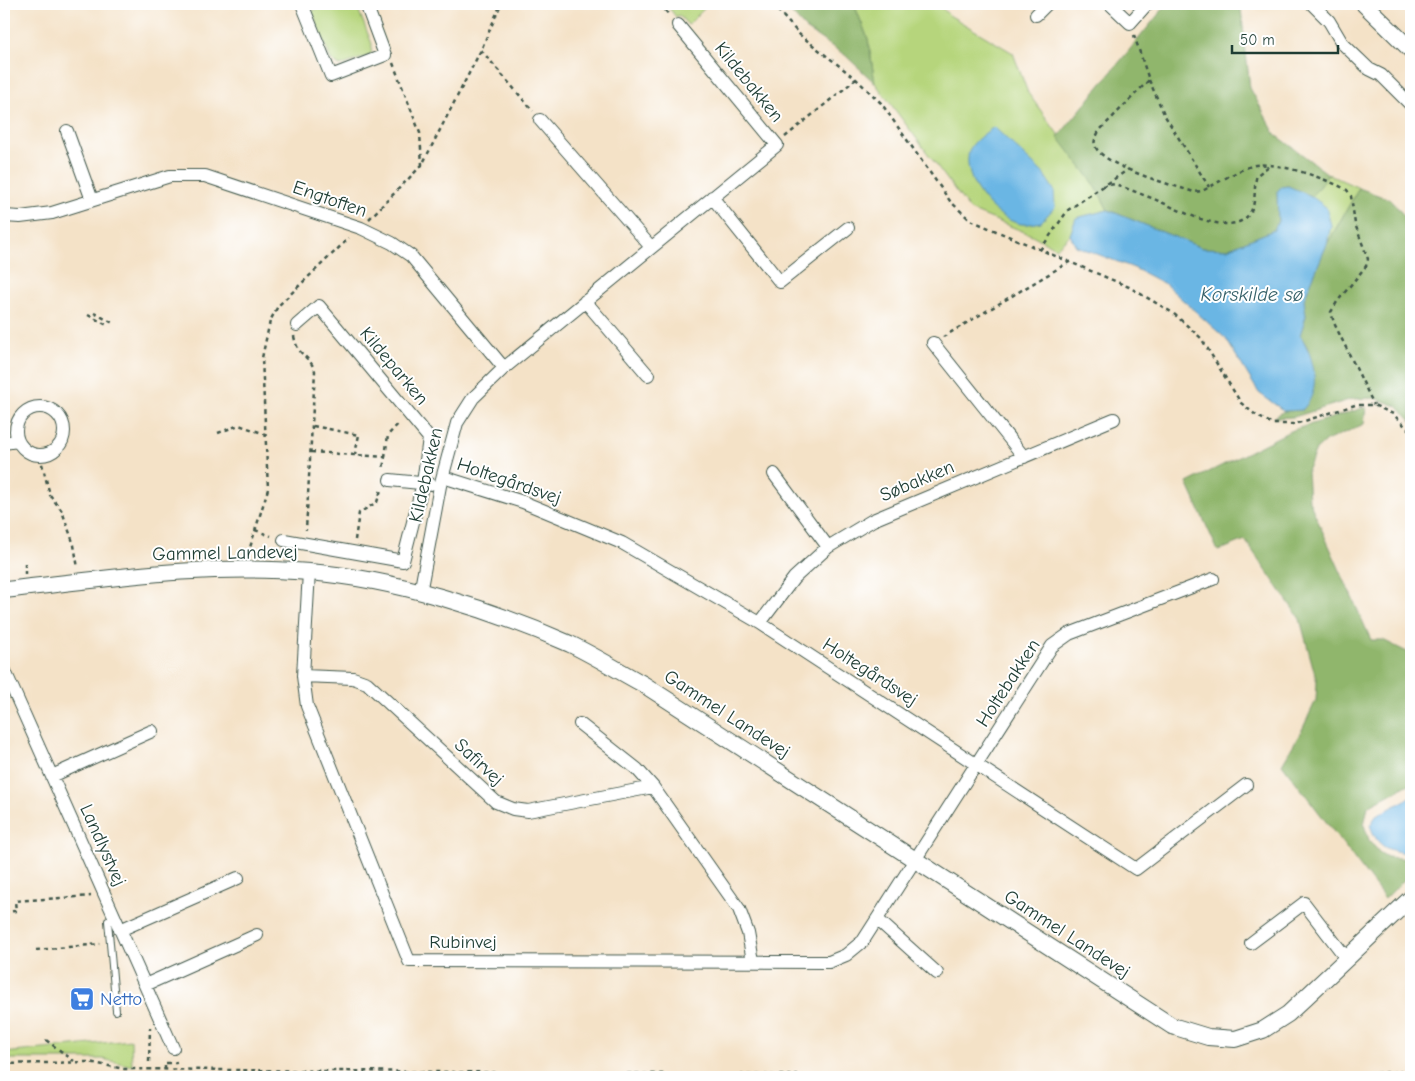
<svg xmlns="http://www.w3.org/2000/svg" width="1415" height="1081" font-family="'Comic Neue',sans-serif">
  <style>
    .green { fill: #b6d57c; stroke: #6a8958 }
    .forest { fill: #90b66c; stroke: #587a50 }
    .water { fill: #6bb6e4; stroke: #457a8c }
    .lines { fill: none; stroke-linecap: round; stroke-linejoin: round }
    .service-casing { stroke: #3f564a; stroke-width: 8 }
    .minor-casing { stroke: #3f564a; stroke-width: 14 }
    .tertiary-casing { stroke: #3f564a; stroke-width: 18 }
    .path { stroke: #3f564a; stroke-width: 2.5; stroke-dasharray: 4 4; stroke-linecap: butt }
    .service { stroke: #fff; stroke-width: 6 }
    .minor { stroke: #fff; stroke-width: 12 }
    .tertiary { stroke: #fff; stroke-width: 16 }
    .labels { text-anchor: middle; dominant-baseline: central; stroke-width: 4; stroke-linejoin: round; paint-order: stroke }
    .street-label { font-size: 19px; fill: #1f3d34; stroke: #fff }
    .shop-label { font-size: 19px; fill: #366cbe; stroke: #fff; text-anchor: start }
    .water-label { font-size: 20px; font-style: italic; fill: #366169; stroke: #fff }
  </style>
  <rect width="100%" height="100%" fill="#fff"/>
  <filter id="ink" filterUnits="userSpaceOnUse"><feTurbulence type="fractalNoise" baseFrequency=".02" numOctaves="2"/><feDisplacementMap in="SourceGraphic" scale="10" xChannelSelector="R" yChannelSelector="G"/><feConvolveMatrix kernelMatrix="1 2 1 2 8 2 1 2 1" color-interpolation-filters="sRGB"/></filter>
  <filter id="wash" filterUnits="userSpaceOnUse"><feTurbulence type="fractalNoise" baseFrequency=".0096" numOctaves="4" result="noise"/><feDisplacementMap in="SourceGraphic" scale="20" xChannelSelector="R" yChannelSelector="G"/><feGaussianBlur stdDeviation="1.12" result="paint"/><feColorMatrix in="noise" values="0 0 0 0 0 0 0 0 0 0 0 0 0 0 0 0 0 1.4 0 .05"/><feComposite in="paint" operator="in"/></filter>
  <g filter="url(#wash)">
    <rect width="100%" height="100%" fill="#f4e2c7"/>
    <!-- green -->
    <path class="green" d="M 328,4 L 356,4 L 372,44 L 371,55 L 340,66 L 331,60 L 312,11 Z
      M 666,4 L 709,4 L 688,25 L 679,15 L 676,17 Z
      M 854,4 L 938,4 L 949,15 L 1013,53 L 1028,93 L 1095,185 L 1108,210 L 1076,218 L 1070,235 L 1056,248 L 1032,235 L 970,210 L 875,83 L 868,39 Z
      M 1328,174 L 1359,188 L 1327,244 L 1331,225 L 1311,196 L 1320,187 Z
      M 131,1040 L 132,1066 L 103,1059 L 4,1059 L 4,1053 Z"/>
    <!-- forest -->
    <path class="forest" d="M 783,4 L 854,4 L 868,39 L 875,83 L 845,55 L 806,29 Z
      M 1167,4 L 1244,4 L 1241,9 L 1250,88 L 1275,134 L 1328,174 L 1320,187 L 1311,196 L 1288,186 L 1281,187 L 1277,192 L 1278,221 L 1274,230 L 1227,249 L 1202,248 L 1108,210 L 1095,185 L 1058,137 Z
      M 1359,188 L 1391,200 L 1411,224 L 1411,421 L 1397,406 L 1375,398 L 1352,399 L 1294,417 L 1273,418 L 1284,411 L 1303,410 L 1308,348 L 1300,335 L 1306,316 L 1304,299 L 1327,244 Z
      M 1366,407 L 1364,424 L 1326,441 L 1316,450 L 1307,471 L 1309,501 L 1371,640 L 1383,640 L 1411,654 L 1411,783 L 1368,806 L 1364,825 L 1369,840 L 1379,852 L 1387,857 L 1411,859 L 1411,873 L 1385,899 L 1282,764 L 1302,730 L 1316,700 L 1317,682 L 1300,619 L 1245,540 L 1218,551 L 1187,483 L 1290,431 Z"/>
    <!-- water -->
    <path class="water" d="M 994,127 L 1043,173 L 1054,190 L 1055,207 L 1041,222 C 1035,223 1027,225 1021,224 C 994,219 961,180 969,151 C 973,141 985,133 994,127 Z
      M 1288,186 L 1311,196 L 1326,207 L 1331,225 L 1327,244 L 1304,299 L 1306,316 L 1300,335 C 1314,357 1323,390 1302,410 L 1284,411 L 1259,393 L 1226,339 L 1165,284 L 1134,268 L 1076,246 L 1070,235 L 1076,218 L 1108,210 L 1202,248 L 1227,249 L 1274,230 L 1278,221 L 1277,192 L 1281,187 Z
      M 1411,797 L 1411,854 C 1388,850 1378,849 1370,825 L 1376,816 Z"/>
  </g>
  <g filter="url(#ink)">
    <g class="lines">
      <defs>
        <path id="service" d="M 108,921 L 116,1011"/>
        <path id="minor" d="M 302,4 L 331,76 L 385,55 L 366,4
          M 1110,4 L 1130,23 L 1147,4
          M 1312,4 L 1329,21 L 1342,43 L 1369,69 L 1381,75 L 1411,105
          M 1036,15 L 1047,4
          M 540,120 L 651,247
          M 67,131 L 92,200
          M 712,197 L 780,282 L 848,228
          M 4,216 L 20,217 L 52,213 L 170,176 L 205,176 L 361,228 L 392,243 L 411,256 L 504,368
          M 585,301 L 648,375
          M 933,343 L 1024,457
          M16 431a24 24 0 1 1 48 0a24 24 0 1 1-48 0Z
          M 4,443 L 17,441
          M 774,474 L 828,547
          M 443,477 L 523,502 L 622,543 L 760,623 L 1136,869 L 1246,785
          M 390,480 L 430,484
          M 284,540 L 403,561 L 423,483 L 429,438 L 319,306 L 297,325
          M 309,572 L 303,676 L 307,706 L 409,961 L 829,962 L 846,955 L 863,941 L 1052,646 L 1069,634 L 1213,579
          M 420,593 L 440,486 L 457,423 L 473,398 L 504,368 L 777,145 L 678,25
          M 760,623 L 794,578 L 828,547 L 873,520 L 1114,419
          M 4,669 L 173,1048
          M 303,676 L 353,678 L 367,683 L 496,802 L 513,809 L 528,811 L 653,787
          M 580,724 L 637,769 L 653,787 L 739,909 L 748,933 L 753,961
          M 52,776 L 152,731
          M 877,919 L 937,973
          M 120,930 L 238,878
          M 1251,943 L 1304,903 L 1347,959
          M 145,985 L 257,935"/>
        <path id="tertiary" d="M 1364,4 L 1411,50
          M 4,590 C 105,579 207,563 309,572 C 395,579 491,609 570,644 C 595,656 619,671 643,684 L 1172,1026 L 1208,1037 L 1235,1039 L 1263,1030 L 1288,1014 L 1411,898"/>
      </defs>
      <!-- service casing -->
      <use href="#service" class="service-casing"/>
      <!-- minor casing -->
      <use href="#minor" class="minor-casing"/>
      <!-- tertiary casing -->
      <use href="#tertiary" class="tertiary-casing"/>
      <!-- path -->
      <path class="path" d="M 660,4 L 670,16
        M 772,4 L 800,35 L 856,79 L 881,103 L 950,201 L 970,220 L 1129,287 L 1173,313 L 1201,338 L 1241,403 L 1257,416 L 1273,424 L 1295,424 L 1355,405 L 1374,405 L 1393,414 L 1411,432
        M 1134,35 L 1149,80 L 1099,131 C 1097,136 1093,140 1095,146 C 1104,167 1172,185 1194,192 L 1202,191 C 1218,183 1234,172 1251,166 C 1271,159 1328,179 1347,190 L 1351,196 L 1355,224 L 1368,259 L 1366,266 L 1337,302 L 1331,312 L 1334,323 L 1374,405
        M 481,50 L 533,111
        M 393,63 L 420,133 L 422,165
        M 1149,80 L 1165,116 L 1209,187
        M 785,137 L 856,79
        M 1102,186 L 1115,184 C 1128,189 1141,194 1154,199 C 1177,208 1231,241 1250,213 C 1257,202 1253,187 1257,175 L 1269,166
        M 369,219 L 422,165 L 481,50 L 500,6 L 508,4
        M 1040,250 L 1068,210 L 1129,169
        M 94,313 L 113,323
        M 88,315 L 107,325
        M 294,336 C 298,358 309,354 315,371 L 306,530
        M 943,337 L 1069,262
        M 313,426 L 359,435 L 355,454
        M 218,433 L 239,425 L 265,434
        M 311,452 L 385,457 L 383,469
        M 40,456 L 50,495 L 62,511 L 74,545 L 78,568
        M 385,457 L 388,435 L 399,423
        M 255,530 L 271,536
        M 355,540 L 359,513 L 377,502 L 381,490
        M 248,554 L 268,489 L 262,358 L 270,321 L 278,306 L 349,238
        M 25,563 L 25,574
        M 4,912 L 16,911 L 15,901 L 91,896
        M 36,950 L 100,944
        M 46,1040 L 74,1061
        M 149,1062 L 150,1028
        M 4,1064 L 89,1062 L 124,1069 L 971,1077
        M 165,1070 L 165,1063 L 176,1063 L 175,1059
        M 1320,1077 L 1411,1071"/>
      <!-- service -->
      <use href="#service" class="service"/>
      <!-- minor -->
      <use href="#minor" class="minor"/>
      <!-- tertiary -->
      <use href="#tertiary" class="tertiary"/>
    </g>
  </g>
  <!-- icons -->
  <defs>
    <symbol id="supermarket-square" viewBox="-11 -11 22 22"><rect x="-9" y="-9" width="18" height="18" rx="4" fill="#3f7fe0" stroke="#fff"/><path d="M-6-5.5h2.5l.6 2H6L4.5 2H-2.5L-4.4-4H-6ZM-1.5 3.2a1.3 1.3 0 1 0 .1 0ZM3 3.2a1.3 1.3 0 1 0 .1 0Z" fill="#fff"/></symbol>
  </defs>
  <g fill-rule="evenodd">
    <use href="#supermarket-square" x="68" y="985" width="28" height="28"/>
  </g>
  <g class="labels">
    <!-- street labels -->
    <g class="street-label">
      <text transform="translate(749 82) rotate(51)">Kildebakken</text>
      <text transform="translate(330 199) rotate(19)">Engtoften</text>
      <text transform="translate(394 366) rotate(50)">Kildeparken</text>
      <text transform="translate(426 475) rotate(-77)">Kildebakken</text>
      <text transform="translate(509 481) rotate(19)">Holtegårdsvej</text>
      <text transform="translate(917 481) rotate(-23)">Søbakken</text>
      <text transform="translate(225 553) rotate(-1)">Gammel Landevej</text>
      <text transform="translate(870 672) rotate(33)">Holtegårdsvej</text>
      <text transform="translate(1008 683) rotate(-57)">Holtebakken</text>
      <text transform="translate(727 714) rotate(33)">Gammel Landevej</text>
      <text transform="translate(479 762) rotate(43)">Safirvej</text>
      <text transform="translate(103 845) rotate(66)">Landlystvej</text>
      <text transform="translate(1067 934) rotate(33)">Gammel Landevej</text>
      <text x="463" y="942">Rubinvej</text>
    </g>
    <!-- shop labels -->
    <g class="shop-label">
      <text x="100" y="999">Netto</text>
    </g>
    <!-- water labels -->
    <g class="water-label">
      <text x="1252" y="294">Korskilde sø</text>
    </g>
  </g>
  <!-- margin -->
  <rect width="1415" height="1081" fill="none" stroke="#fff" stroke-width="20"/>
  <!-- scale -->
  <path d="M1232 45v8h106v-8" fill="none" stroke="#1f3d34" stroke-width="2.5"/>
  <text x="1240" y="45" font-size="15" fill="#1f3d34" stroke="#ffffff" stroke-width="4" paint-order="stroke">50 m</text>
</svg>
